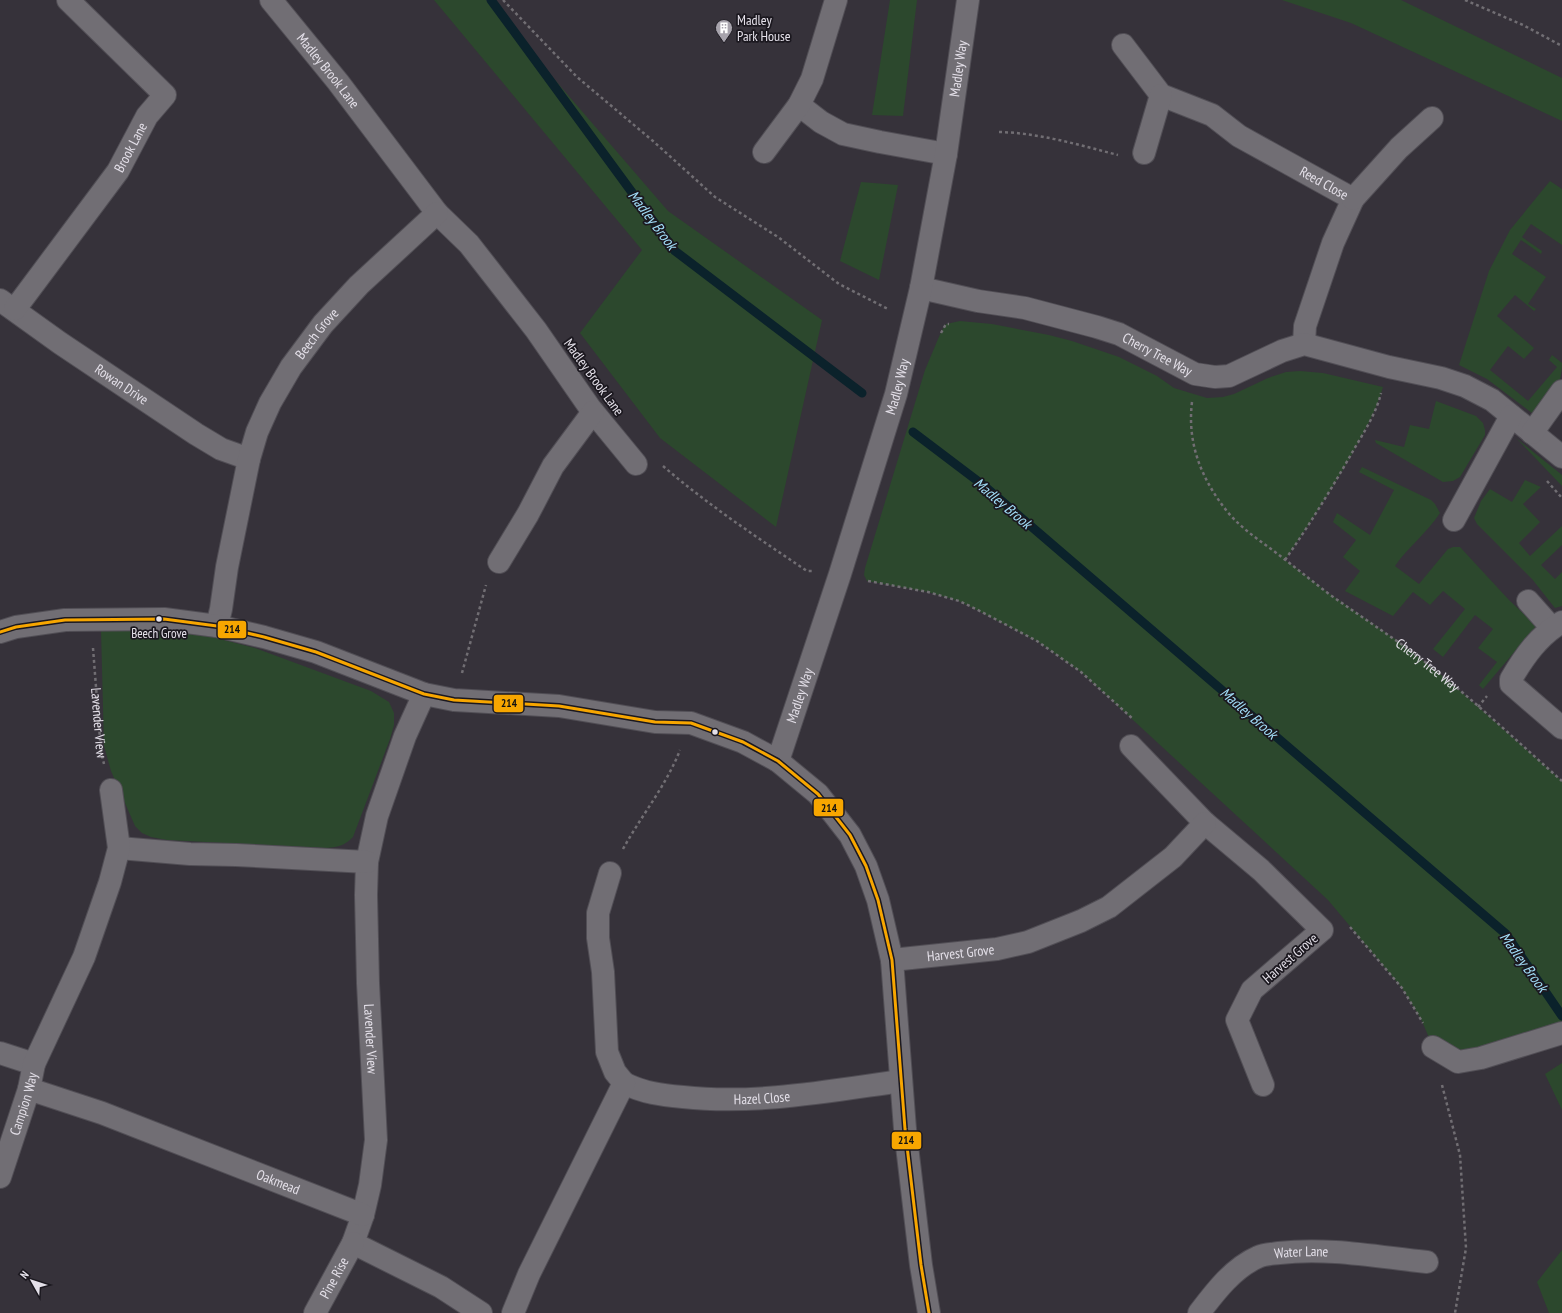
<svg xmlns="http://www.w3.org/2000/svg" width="1562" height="1313" font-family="'PT Sans Narrow',sans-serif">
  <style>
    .green { fill: #2c482d }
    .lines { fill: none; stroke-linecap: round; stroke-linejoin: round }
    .stream { stroke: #0b222b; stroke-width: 9 }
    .minor-casing { stroke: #514e55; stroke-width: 24 }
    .path { stroke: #716e73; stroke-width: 2.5; stroke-dasharray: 3 3; stroke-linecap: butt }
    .minor { stroke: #716e74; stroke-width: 22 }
    .bus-1-casing { stroke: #1b181f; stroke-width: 6 }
    .bus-1 { stroke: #f7a600; stroke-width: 3 }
    .bus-dot { fill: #e4e0e9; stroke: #1b181f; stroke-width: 1.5 }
    .labels { text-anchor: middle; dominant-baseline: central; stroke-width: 3.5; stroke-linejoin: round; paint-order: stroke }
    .bus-label { font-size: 13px; fill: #e4e0e9; stroke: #1b181f }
    .poi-label { font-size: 14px; fill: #e4e0e9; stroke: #1b181f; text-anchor: start }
    .street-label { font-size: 14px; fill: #e4e0e9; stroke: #1b181f }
    .water-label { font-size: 15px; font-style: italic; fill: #a1ddf8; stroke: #1b181f }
    .line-badge { stroke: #1b181f; stroke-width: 1.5 }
    .pale-badge-label { font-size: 11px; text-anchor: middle; font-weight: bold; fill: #111 }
  </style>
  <rect width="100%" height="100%" fill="#36323a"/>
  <!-- green -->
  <path class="green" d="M 434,0 L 486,0 L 668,211 L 822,320 L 776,527 L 660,438 L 580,333 L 642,250 Z
    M 890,0 L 917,0 L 903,116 L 872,115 Z
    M 1282,0 L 1401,0 L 1562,78 L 1562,121 L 1351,23 Z
    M 1550,181 L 1562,189 L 1562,245 L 1531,224 L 1522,237 L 1542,251 L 1541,254 L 1521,240 L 1512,254 L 1546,277 L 1528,304 L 1536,309 L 1534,311 L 1515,295 L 1497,316 L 1534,348 L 1524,359 L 1508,346 L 1490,370 L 1528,401 L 1557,367 L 1549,360 L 1552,355 L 1562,363 C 1562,388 1551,394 1535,411 L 1532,413 L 1487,379 L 1459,365 L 1489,271 L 1510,230 Z
    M 861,182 L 898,185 L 879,280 L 840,261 Z
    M 960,321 L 992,324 L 1049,335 L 1072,341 L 1119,357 L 1157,376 L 1174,388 L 1207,398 L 1223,397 L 1234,394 L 1268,378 L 1286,372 L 1300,371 L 1323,373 L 1383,387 C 1376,412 1363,433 1351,456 C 1330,492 1308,526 1285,560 L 1330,594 L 1402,644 L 1450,682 L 1562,781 L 1562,1033 L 1481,1058 L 1433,1047 L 1421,1019 L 1402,988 L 1328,900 L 1081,672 L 1037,641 L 959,601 L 928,592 L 867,581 L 864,575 L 865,568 L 925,370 L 941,332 L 946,324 Z
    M 1436,401 L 1476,416 L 1483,423 L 1485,430 L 1485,435 L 1460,477 L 1453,481 L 1443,482 L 1376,443 L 1375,440 L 1404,447 L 1410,425 L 1429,429 Z
    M 1516,438 L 1562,475 L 1562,486 L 1520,442 Z
    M 1362,467 L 1431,500 L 1435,504 L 1440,513 C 1427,533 1408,547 1395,566 L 1419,584 L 1448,549 L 1453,547 L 1460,547 L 1509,600 L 1536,626 L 1483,689 L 1479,685 L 1497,662 L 1478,648 L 1493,629 L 1475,615 L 1443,657 L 1433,649 L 1465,609 L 1443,591 L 1430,605 L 1413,592 L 1393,616 L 1345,591 L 1360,571 L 1343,557 L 1356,540 L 1333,522 L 1337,513 L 1370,535 L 1394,490 L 1359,472 Z
    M 1525,480 L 1541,487 L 1523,504 L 1540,522 L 1519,543 L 1530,556 L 1562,526 L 1562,545 L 1541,565 L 1555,579 L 1562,572 L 1562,606 L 1555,608 L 1532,579 L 1477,524 L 1474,518 L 1481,501 L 1490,489 L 1512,502 Z
    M 101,630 L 184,632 L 212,637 L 255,648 L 371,691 L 389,702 L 394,713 L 394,725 L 390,739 L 353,837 C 345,845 339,847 327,848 L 167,840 L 151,837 L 142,833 L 135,826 L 111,771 L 104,746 Z
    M 1562,1063 L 1562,1110 L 1545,1074 Z
    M 1562,1250 L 1562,1313 L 1549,1313 L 1537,1282 Z"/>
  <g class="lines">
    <!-- stream -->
    <path class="stream" d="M 491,0 L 675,251 L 862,393
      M 913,432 L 983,485 L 1506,934 L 1562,1016"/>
    <defs>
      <g id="minor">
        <path id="s3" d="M 271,0 L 338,82 L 437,213 L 469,244 L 536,330 L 590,408 L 636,464"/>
        <path id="s4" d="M 1123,45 L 1161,95 L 1212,115 L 1239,136 L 1353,199 L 1333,243 L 1305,326 L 1304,344"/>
        <path d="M 799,105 L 821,122 L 843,134 L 880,142 L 946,154"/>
        <path d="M 764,152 L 799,105 L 812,79 L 836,0"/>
        <path d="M 1144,153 L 1161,95"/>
        <path d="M 1353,199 L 1399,148 L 1432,118"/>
        <path id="s5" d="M 921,288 L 978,301 L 1025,308 L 1097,327 L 1119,334 L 1195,374 L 1215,377 L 1229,376 L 1282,351 L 1304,344 L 1389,367 L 1441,378 L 1465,386 L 1492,400 L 1562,457"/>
        <path id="s6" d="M 0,300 L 60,343 L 196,434 L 221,449 L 249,459"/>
        <path id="s7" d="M 15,309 L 118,171 L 147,116 L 165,95 L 68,0"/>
        <path d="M 1532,433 L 1562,391"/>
        <path d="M 1454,520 L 1511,416"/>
        <path d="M 499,562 L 528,514 L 553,466 L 593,412"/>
        <path d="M 1528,601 L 1552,628"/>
        <path d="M 1562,622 C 1539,635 1524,657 1511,679 L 1511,684 L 1562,728"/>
        <path id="s8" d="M 217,626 L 221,609 L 227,567 L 249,459 L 257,432 L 270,403 L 291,367 L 323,324 L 359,285 L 437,213"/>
        <path d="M 0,632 L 16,627 L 65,620 L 164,619 L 217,626 L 264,637 L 316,652 L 424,694 L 454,700 L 559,706 L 655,722 L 691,723 L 743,742 L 778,761 L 818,794 L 850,835 L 866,866 L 878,900 L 892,960 L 905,1129 L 921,1265 L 929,1313"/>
        <path id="s9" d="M 424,694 L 405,736 L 377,816 L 367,862 L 366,895 L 368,983 L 376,1140 L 370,1185 L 363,1215 L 353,1243 L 441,1287 L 481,1313"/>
        <path d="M 1131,746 L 1205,823 L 1261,870 L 1322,930 L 1252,990 L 1237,1020 L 1263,1085"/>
        <path id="s10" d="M 778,761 L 840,574 L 896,394 L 921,288 L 946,154 L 968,0"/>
        <path d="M 119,848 L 190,854 L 236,855 L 367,862"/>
        <path id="s11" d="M 892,960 L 997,949 L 1028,942 L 1081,921 L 1109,907 L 1173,857 L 1205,823"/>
        <path d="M 1433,1047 L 1458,1062 L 1481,1058 L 1562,1033"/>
        <path d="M 0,1053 L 34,1064"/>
        <path id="s12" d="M 624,1083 C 643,1093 662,1095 683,1097 C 756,1105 829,1091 901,1081"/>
        <path id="s13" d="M 29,1089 L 102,1113 L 363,1215"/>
        <path id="s14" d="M 0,1177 L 29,1089 L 34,1064 L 84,957 L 110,882 L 119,848 L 111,790"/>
        <path id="s15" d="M 315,1313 L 353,1243"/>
        <path d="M 513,1313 L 529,1274 L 624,1083 L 615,1072 L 607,1052 L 603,972 L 598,938 L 598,913 L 610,873"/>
        <path id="s16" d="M 1199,1313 C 1215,1292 1233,1268 1258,1257 C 1264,1254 1272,1254 1279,1253 C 1328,1247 1378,1257 1427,1262"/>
      </g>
    </defs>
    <!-- minor casing -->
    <use href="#minor" class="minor-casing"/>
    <!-- path -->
    <g class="path">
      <path d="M 503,0 L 577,77 L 653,141 L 715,197 L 778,237 L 839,284 L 888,309"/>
      <path d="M 1465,0 L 1523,25 L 1562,46"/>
      <path d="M 999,132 C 1040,133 1079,145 1118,155"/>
      <path d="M 941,333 L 946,324 L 949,324"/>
      <path id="s1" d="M 1192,402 C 1187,443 1201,478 1226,510 C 1241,529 1261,541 1279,555 C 1296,568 1312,581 1329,594 C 1353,611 1377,627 1401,644 C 1458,685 1509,734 1562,781"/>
      <path d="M 663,466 C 708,505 758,538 807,571 L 812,571"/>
      <path d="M 1547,481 L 1562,498"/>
      <path d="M 1285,560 C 1310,524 1332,488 1353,451 C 1364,432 1376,414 1381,393"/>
      <path d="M 868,581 L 928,592 L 959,601 L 976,609 L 1037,641 L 1081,672 L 1133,719"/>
      <path id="s2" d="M 93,648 L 101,752 L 104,764"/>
      <path d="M 462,673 L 486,585"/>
      <path d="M 1478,707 L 1487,696"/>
      <path d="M 623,849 C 641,816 666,786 680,750"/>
      <path d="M 1350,927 L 1402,988 L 1423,1023"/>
      <path d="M 1442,1085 L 1460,1155 L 1466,1248 L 1455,1313"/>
    </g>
    <!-- minor -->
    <use href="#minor" class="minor"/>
    <defs>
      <path id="bus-1" d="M 0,632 L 16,627 L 65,620 L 164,619 L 217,626 L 264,637 L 316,652 L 424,694 L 454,700 L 559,706 L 655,722 L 691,723 L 743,742 L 778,761 L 818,794 L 850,835 L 866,866 L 878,900 L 892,960 L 905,1129 L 921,1265 L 929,1313"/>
    </defs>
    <!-- bus-1 casing -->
    <use href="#bus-1" class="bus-1-casing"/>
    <!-- bus-1 -->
    <use href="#bus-1" class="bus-1"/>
  </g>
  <!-- icons -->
  <defs>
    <symbol id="building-pin" viewBox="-11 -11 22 30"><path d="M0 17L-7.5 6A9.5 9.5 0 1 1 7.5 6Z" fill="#a7a3ac" stroke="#1b181f"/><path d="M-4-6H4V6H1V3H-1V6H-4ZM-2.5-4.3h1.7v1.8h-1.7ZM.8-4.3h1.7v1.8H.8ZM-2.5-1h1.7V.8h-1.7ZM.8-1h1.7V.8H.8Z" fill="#fff"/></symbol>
  </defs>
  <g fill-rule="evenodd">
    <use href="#building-pin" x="714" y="18" width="20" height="27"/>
  </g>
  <!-- markers -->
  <g class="bus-dot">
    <circle cx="159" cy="619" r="3.5"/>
    <circle cx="715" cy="732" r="3.5"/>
  </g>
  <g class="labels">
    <!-- bus labels -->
    <g class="bus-label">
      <text x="159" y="633">Beech Grove</text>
    </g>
    <!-- poi labels -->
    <g class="poi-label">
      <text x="737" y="20">Madley<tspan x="737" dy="16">Park House</tspan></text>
    </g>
    <!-- street labels -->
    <g class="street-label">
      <text stroke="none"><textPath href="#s10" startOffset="717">Madley Way</textPath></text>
      <text stroke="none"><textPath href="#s3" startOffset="91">Madley Brook Lane</textPath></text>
      <text stroke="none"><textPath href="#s7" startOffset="199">Brook Lane</textPath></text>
      <text stroke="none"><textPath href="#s4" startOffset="249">Reed Close</textPath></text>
      <text stroke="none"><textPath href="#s8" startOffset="314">Beech Grove</textPath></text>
      <text stroke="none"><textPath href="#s5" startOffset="247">Cherry Tree Way</textPath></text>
      <text transform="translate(594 377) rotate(54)">Madley Brook Lane</text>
      <text stroke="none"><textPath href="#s6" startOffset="148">Rowan Drive</textPath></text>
      <text stroke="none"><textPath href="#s10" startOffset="393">Madley Way</textPath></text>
      <text stroke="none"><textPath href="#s1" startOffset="371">Cherry Tree Way</textPath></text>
      <text stroke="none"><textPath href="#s10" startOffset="69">Madley Way</textPath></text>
      <text stroke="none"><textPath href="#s2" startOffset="75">Lavender View</textPath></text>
      <text stroke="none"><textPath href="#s11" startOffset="69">Harvest Grove</textPath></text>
      <text transform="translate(1290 958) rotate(-41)">Harvest Grove</text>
      <text stroke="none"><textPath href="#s9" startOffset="355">Lavender View</textPath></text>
      <text stroke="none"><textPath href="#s12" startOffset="140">Hazel Close</textPath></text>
      <text stroke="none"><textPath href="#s14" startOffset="77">Campion Way</textPath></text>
      <text stroke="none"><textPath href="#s13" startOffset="266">Oakmead</textPath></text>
      <text stroke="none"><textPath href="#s16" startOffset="126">Water Lane</textPath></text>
      <text stroke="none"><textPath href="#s15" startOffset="40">Pine Rise</textPath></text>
    </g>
    <!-- water labels -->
    <g class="water-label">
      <text transform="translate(653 220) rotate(53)">Madley Brook</text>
      <text transform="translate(1003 503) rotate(40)">Madley Brook</text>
      <text transform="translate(1249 713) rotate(41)">Madley Brook</text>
      <text transform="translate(1524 962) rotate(54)">Madley Brook</text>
    </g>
  </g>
  <g class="line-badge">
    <rect x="217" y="620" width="30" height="19" rx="4" fill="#f7a600"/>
    <rect x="493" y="694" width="31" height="19" rx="4" fill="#f7a600"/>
    <rect x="813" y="798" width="31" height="19" rx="4" fill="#f7a600"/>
    <rect x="891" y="1131" width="31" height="19" rx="4" fill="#f7a600"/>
  </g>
  <g class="pale-badge-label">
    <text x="232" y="633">214</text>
    <text x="509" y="707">214</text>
    <text x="829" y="812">214</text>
    <text x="906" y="1144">214</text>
  </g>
  <!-- north arrow -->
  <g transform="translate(32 1281) rotate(309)" stroke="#1b181f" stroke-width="3" paint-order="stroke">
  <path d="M0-3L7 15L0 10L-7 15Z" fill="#e4e0e9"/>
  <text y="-6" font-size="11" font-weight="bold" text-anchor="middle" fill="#e4e0e9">N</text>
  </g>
</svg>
